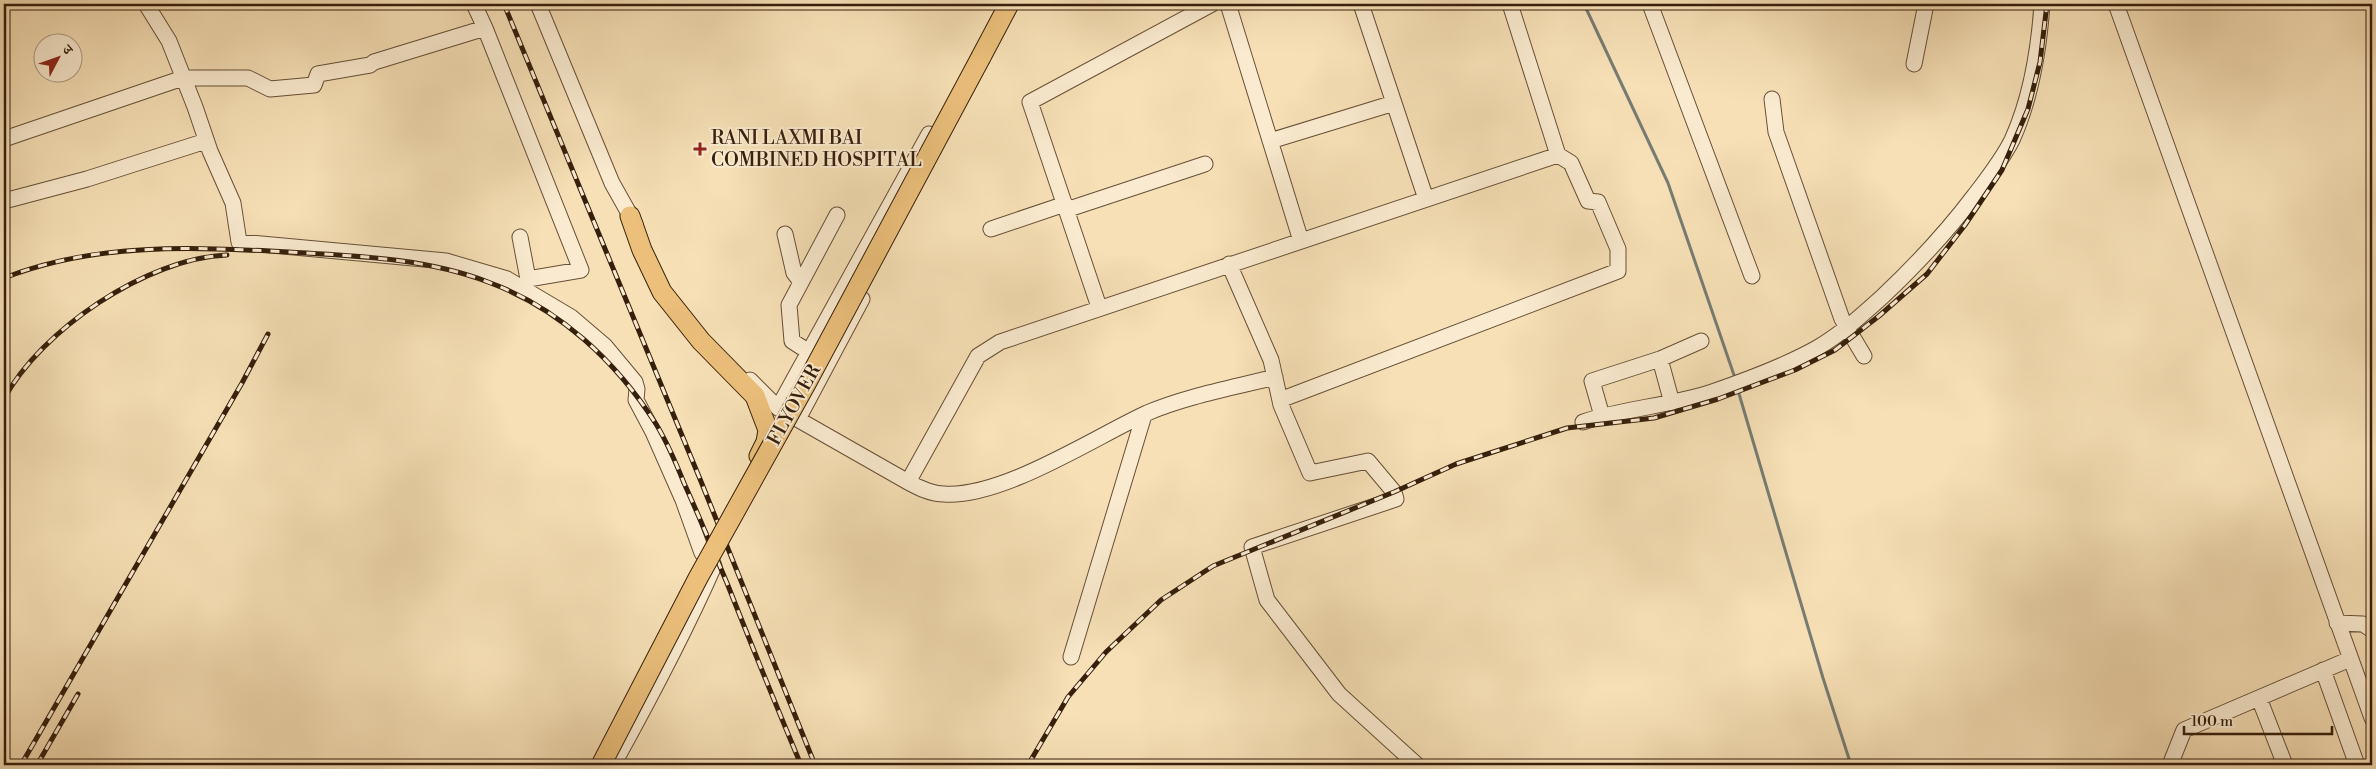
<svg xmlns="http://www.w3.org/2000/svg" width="2376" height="769" font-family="'Libre Bodoni','Noto Serif Devanagari',serif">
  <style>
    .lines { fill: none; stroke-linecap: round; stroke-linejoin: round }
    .stream { stroke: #777c74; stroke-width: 3 }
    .minor-casing { stroke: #664f36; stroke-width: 17 }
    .major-casing { stroke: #361f0c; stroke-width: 21 }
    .minor { stroke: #faebd0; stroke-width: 15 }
    .major { stroke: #ecc07b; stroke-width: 19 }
    .rail-casing { stroke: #361f0c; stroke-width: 5 }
    .rail { stroke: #faebd0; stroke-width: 3; stroke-dasharray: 9; stroke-linecap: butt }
    .major-bridge-casing { stroke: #361f0c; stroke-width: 21; stroke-linecap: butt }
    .major-bridge { stroke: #ecc07b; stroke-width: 19 }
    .poi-dot { fill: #8f2418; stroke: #faebd0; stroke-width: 2 }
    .labels { text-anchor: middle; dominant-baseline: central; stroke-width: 4; stroke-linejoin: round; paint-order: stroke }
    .poi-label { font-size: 19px; fill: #361f0c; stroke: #faebd0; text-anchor: start }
    .street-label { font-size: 19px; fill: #361f0c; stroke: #faebd0 }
  </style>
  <rect width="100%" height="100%" fill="#f7e0b6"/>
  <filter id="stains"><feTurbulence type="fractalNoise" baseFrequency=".004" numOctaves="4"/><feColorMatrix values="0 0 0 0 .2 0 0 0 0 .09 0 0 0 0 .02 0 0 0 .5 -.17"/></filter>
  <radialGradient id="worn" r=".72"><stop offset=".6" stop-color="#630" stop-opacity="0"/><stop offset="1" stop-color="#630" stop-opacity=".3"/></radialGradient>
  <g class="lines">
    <!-- stream -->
    <path class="stream" d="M 1584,4 L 1668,183 L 1735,378
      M 1737,387 L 1823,678 L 1851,765"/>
    <defs>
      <path id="minor" d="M 146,4 L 169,41 L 195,107 L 210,151 L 233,203 L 239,242 L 446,261 L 507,279 L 571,317 L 605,346 L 635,382 L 637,389 L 636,400 L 653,432 L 683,500 L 702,553
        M 474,4 L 485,28
        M 538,4 L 612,183 L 635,224
        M 1228,4 L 1301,241
        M 1361,4 L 1426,199
        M 1650,4 L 1752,276
        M 2116,4 L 2372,718
        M 1914,64 L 1926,4
        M 1772,99 L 1776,132 L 1842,319 L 1864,356
        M 4,139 L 183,78 L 248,78 L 270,89 L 314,85 L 318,74 L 370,65 L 374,62 L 485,28 L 581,270 L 528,279 L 520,237
        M 1270,141 L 1394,103
        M 4,201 L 87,179 L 206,141
        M 1066,210 L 1205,164
        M 991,229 L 1065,204
        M 785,234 L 794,273 L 801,282
        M 1229,264 L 1271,360 L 1281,405 L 1310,473 L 1368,461 L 1394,492 L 1396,499 L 1252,547 L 1267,600 L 1339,694 L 1417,765
        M 1099,307 L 1030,102 L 1212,4
        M 809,352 L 792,341 L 789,305 L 837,215
        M 1660,359 L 1672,403
        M 750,380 L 778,408 L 908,482 C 919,488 931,494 944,494 C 1002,498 1093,438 1147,413 C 1187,396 1232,388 1275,377
        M 1280,400 L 1618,271 L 1618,249 L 1598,202 L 1588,201 L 1571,163 L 1558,155 L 1510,4
        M 778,408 L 929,134
        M 1602,416 L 1592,381 L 1660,359 L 1701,341
        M 798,419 L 862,299
        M 1583,422 C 1625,408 1670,406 1712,392 C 1747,380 1785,366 1817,348 C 1841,334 1861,316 1882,297 C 1916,265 1946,233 1974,196 C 1987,179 2002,160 2012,140 C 2031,98 2039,49 2042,4
        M 908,482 L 978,356 L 1000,342 L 1558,155
        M 2337,623 L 2363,624 L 2372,630
        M 1071,657 L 1144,415
        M 2323,670 L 2357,765
        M 2259,698 L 2285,765
        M 613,765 C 649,700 684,634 714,566 L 711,559
        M 2170,765 L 2184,730 L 2350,659"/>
      <path id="major" d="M 981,57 L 1009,4
        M 630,216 L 642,250 L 662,292 L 701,341 L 755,396 L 768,430 L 766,442 L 759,456"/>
    </defs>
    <!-- minor casing -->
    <use href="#minor" class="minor-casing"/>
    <!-- major casing -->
    <use href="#major" class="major-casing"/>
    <!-- minor -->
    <use href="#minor" class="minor"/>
    <!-- major -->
    <use href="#major" class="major"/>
    <defs>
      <path id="rail" d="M 504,4 L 700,479 L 815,765
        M 4,278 C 96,242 192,247 289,252 C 356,256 425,258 488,282 C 559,308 616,361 656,424 C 667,442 676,463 684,483 C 699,516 713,550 727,583 C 751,644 776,705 801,765
        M 4,399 C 41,330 147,258 227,255
        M 21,765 L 242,383 L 268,334
        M 37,765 L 78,694
        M 1028,765 L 1068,697 L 1106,652 L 1161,600 L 1213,566 L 1394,492 L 1456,464 L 1567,428 L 1654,418 L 1718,399 L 1795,370 L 1835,350 L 1879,316 L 1927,274 L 1965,225 L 2002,170 L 2028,109 L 2040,62 L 2047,4"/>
    </defs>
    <!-- rail casing -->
    <use href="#rail" class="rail-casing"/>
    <!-- rail -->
    <use href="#rail" class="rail"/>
    <defs>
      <path id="major-bridge" d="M 601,765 L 698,578 L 806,384 L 981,57"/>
    </defs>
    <!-- major-bridge casing -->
    <use href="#major-bridge" class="major-bridge-casing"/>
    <!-- major-bridge -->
    <use href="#major-bridge" class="major-bridge"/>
  </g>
  <!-- markers -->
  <path class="poi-dot" d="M697.5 141.5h5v5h5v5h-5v5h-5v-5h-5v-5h5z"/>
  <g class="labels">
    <!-- poi labels -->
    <g class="poi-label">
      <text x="711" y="138">RANI LAXMI BAI<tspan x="711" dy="22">COMBINED HOSPITAL</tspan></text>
    </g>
    <!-- street labels -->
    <g class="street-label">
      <text transform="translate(794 405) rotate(-61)">FLYOVER</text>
    </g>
  </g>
  <!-- margin -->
  <rect width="2376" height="769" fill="none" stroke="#f7e0b6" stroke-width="20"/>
  <rect x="5" y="5" width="2366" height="759" fill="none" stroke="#361f0c" stroke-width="2.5"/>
  <rect x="10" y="10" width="2356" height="749" fill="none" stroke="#361f0c"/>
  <!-- north arrow -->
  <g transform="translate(58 58) rotate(49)"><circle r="24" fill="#faebd0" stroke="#ac9982"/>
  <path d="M0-4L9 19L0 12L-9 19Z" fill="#8f2418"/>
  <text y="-8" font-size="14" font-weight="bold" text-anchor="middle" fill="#361f0c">उ</text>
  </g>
  <!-- scale -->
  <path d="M2184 726v8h148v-8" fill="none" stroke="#361f0c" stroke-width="2.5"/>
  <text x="2191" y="726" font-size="15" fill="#361f0c" stroke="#faebd0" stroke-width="4" paint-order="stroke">100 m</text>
  <rect width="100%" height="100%" filter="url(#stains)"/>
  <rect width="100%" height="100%" fill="url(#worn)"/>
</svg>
